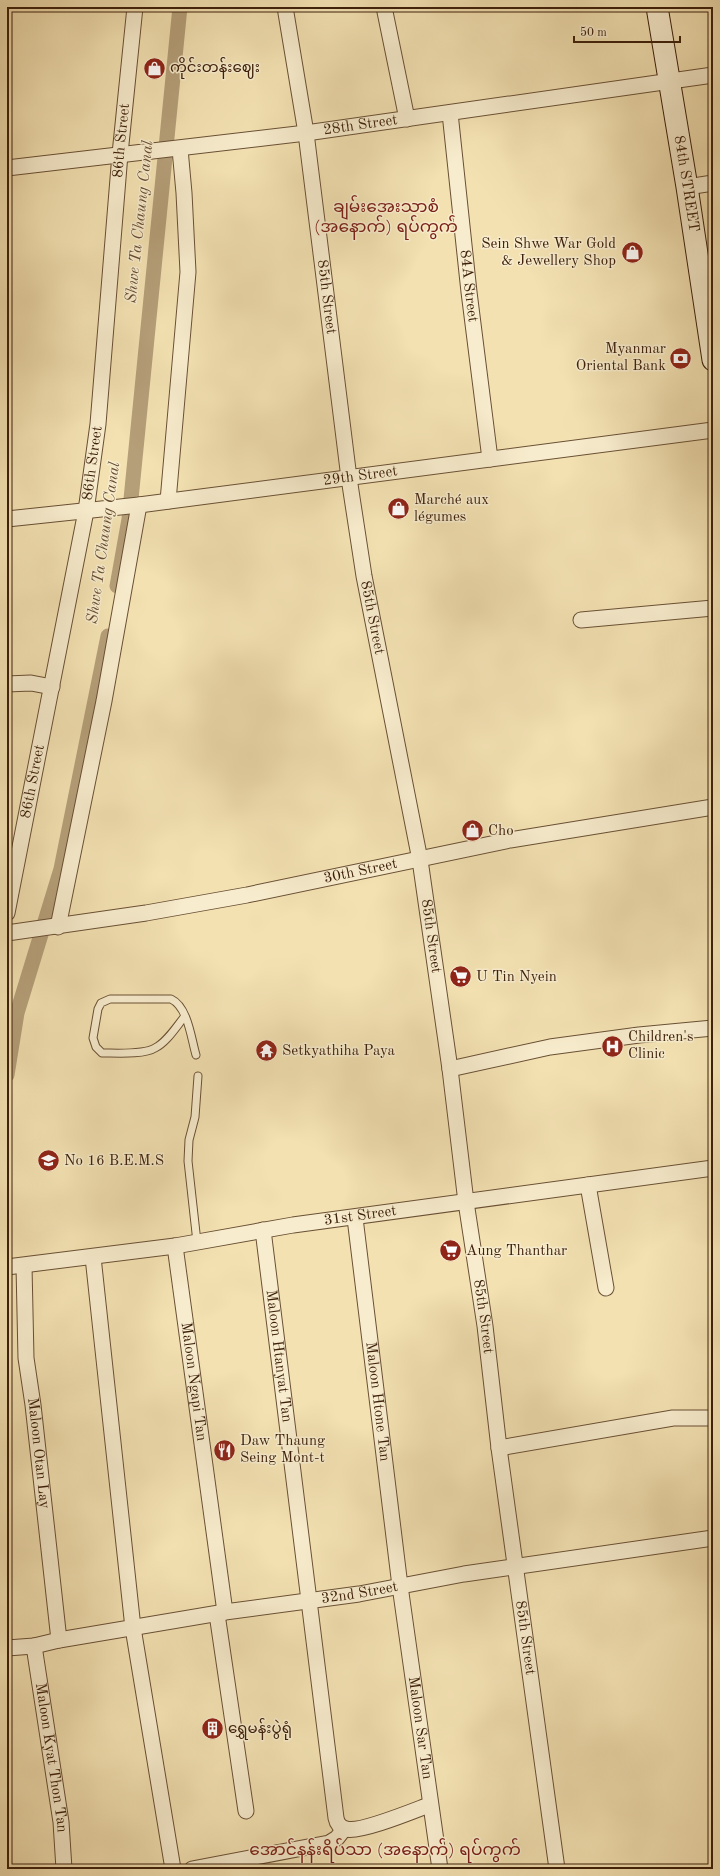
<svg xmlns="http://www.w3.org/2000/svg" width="720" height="1876" font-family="'Old Standard TT','Noto Sans Myanmar',serif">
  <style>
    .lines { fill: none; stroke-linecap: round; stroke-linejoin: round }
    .canal { stroke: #b59f79; stroke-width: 15 }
    .lane-casing { stroke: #6a5035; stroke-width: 9 }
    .street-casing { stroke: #6a5035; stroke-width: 17 }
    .secondary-casing { stroke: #3d200b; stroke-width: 23 }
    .lane { stroke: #f7eccd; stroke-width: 7 }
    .street { stroke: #f7eccd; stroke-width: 15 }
    .secondary { stroke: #f7eccd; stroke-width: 21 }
    .labels { text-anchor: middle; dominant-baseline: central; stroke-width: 3; stroke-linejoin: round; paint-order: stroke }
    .poi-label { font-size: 15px; fill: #3d200b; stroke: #f7eccd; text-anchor: start }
    .street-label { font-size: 15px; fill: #3d200b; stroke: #f7eccd }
    .water-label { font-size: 16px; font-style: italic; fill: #674c32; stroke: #f7eccd }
    .quarter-label { font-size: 17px; fill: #7a1f14; stroke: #f7eccd }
  </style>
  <rect width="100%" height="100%" fill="#f3e1b2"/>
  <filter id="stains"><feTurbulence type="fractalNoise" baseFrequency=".005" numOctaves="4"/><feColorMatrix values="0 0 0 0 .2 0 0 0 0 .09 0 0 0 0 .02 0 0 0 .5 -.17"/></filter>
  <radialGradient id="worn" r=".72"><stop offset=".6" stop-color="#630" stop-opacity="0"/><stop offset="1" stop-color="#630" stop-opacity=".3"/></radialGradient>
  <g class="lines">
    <!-- canal -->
    <path class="canal" d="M 117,586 L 129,519 L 180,7
      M 7,1075 L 17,1013 L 61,869 L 108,636"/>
    <defs>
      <path id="lane" d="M 185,1016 C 176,1027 167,1042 155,1048 C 144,1055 116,1053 102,1053 L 96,1047 L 93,1038 L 98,1009 L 101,1003 L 110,999 L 171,999 C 188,1007 191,1038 196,1055
        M 197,1242 L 188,1161 L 189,1140 L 195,1117 L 198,1076"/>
      <g id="street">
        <path id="s1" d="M 285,7 L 306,133 L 349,478 L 364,576 L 420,860 L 450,1069 L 466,1202 L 485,1326 L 499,1448 L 557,1869"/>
        <path d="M 384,7 L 407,119"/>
        <path id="s2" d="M 450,113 L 469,292 L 490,459"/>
        <path id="s3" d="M 7,168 L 306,133 L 713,75"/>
        <path d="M 687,187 L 713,183"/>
        <path d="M 168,501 L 188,272 L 184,193 L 180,149"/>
        <path id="s4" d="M 7,519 L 139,505 L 713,430"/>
        <path d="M 581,620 L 713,608"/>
        <path d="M 7,684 L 31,683 L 52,687"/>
        <path id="s5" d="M 7,913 L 86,511 L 98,424 L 120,154 L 135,7"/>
        <path d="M 58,927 L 104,701 L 139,505"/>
        <path id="s6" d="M 7,933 L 146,913 L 247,895 L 510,840 L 713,807"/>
        <path d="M 450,1069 L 550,1047 L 639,1035 L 713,1028"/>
        <path d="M 588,1185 L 606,1288"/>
        <path id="s7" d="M 355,1218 L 400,1586 L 440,1869"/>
        <path id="s8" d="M 263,1230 L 336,1818 C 337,1823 340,1828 346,1829 C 360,1833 413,1811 429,1805"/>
        <path id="s9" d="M 175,1246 L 225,1612"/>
        <path d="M 93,1257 L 133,1628 L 173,1869"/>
        <path id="s10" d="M 24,1266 L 26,1358 L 33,1405 L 59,1640"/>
        <path id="s11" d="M 7,1267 L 175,1246 L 293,1225 L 713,1168"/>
        <path d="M 499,1448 L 673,1418 L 713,1418"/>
        <path d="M 217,1614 L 246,1811"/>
        <path id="s12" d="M 34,1646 L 61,1822 L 64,1869"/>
        <path id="s13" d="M 7,1648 L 34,1646 L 59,1640 L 225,1612 L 359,1594 L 464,1574 L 713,1538"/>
        <path d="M 192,1869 L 329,1843 L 337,1838 L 344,1829"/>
      </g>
      <g id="secondary">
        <path id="s14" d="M 657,7 L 687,187 L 713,360"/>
      </g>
    </defs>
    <!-- lane casing -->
    <use href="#lane" class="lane-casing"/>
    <!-- street casing -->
    <use href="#street" class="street-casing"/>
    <!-- secondary casing -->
    <use href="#secondary" class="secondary-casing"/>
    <!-- lane -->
    <use href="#lane" class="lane"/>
    <!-- street -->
    <use href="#street" class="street"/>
    <!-- secondary -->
    <use href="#secondary" class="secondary"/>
  </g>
  <!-- icons -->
  <defs>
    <symbol id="shop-disc" viewBox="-11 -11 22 22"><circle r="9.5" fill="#8f2418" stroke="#f7eccd"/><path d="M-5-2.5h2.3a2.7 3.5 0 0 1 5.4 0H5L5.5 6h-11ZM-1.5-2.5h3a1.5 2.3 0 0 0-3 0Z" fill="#fff"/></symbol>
    <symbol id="bank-disc" viewBox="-11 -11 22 22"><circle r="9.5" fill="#8f2418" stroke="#f7eccd"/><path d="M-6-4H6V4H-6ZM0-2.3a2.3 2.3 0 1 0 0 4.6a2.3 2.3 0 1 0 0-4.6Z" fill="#fff"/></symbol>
    <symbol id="supermarket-disc" viewBox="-11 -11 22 22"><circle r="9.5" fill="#8f2418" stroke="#f7eccd"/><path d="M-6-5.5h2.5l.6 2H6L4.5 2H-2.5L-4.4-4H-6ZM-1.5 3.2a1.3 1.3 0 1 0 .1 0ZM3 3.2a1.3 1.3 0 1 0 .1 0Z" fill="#fff"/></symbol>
    <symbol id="hospital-disc" viewBox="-11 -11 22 22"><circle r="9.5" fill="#8f2418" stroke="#f7eccd"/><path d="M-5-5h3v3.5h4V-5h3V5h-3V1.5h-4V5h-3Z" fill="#fff"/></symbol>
    <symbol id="temple-disc" viewBox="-11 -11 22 22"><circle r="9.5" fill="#8f2418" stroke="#f7eccd"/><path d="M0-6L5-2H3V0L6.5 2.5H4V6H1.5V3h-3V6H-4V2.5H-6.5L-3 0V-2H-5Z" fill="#fff"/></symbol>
    <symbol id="school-disc" viewBox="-11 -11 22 22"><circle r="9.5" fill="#8f2418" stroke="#f7eccd"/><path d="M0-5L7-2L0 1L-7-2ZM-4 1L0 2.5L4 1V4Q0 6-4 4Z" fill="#fff"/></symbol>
    <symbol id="restaurant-disc" viewBox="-11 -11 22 22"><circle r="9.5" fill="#8f2418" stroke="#f7eccd"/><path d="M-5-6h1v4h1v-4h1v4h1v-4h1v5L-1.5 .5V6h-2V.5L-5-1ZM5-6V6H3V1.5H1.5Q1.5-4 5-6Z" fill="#fff"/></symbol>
    <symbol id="building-disc" viewBox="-11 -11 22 22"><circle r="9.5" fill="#8f2418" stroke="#f7eccd"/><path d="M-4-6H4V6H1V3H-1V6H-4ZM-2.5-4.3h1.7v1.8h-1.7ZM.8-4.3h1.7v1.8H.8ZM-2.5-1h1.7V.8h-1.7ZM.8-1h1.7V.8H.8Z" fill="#fff"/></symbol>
  </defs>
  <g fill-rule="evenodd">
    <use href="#shop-disc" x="142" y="56" width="25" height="25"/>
    <use href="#shop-disc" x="620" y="240" width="25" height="25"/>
    <use href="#bank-disc" x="668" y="346" width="25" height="25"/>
    <use href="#shop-disc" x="386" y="496" width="25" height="25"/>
    <use href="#shop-disc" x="460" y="818" width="25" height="25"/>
    <use href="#supermarket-disc" x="448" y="964" width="25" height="25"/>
    <use href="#hospital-disc" x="600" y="1034" width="25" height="25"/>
    <use href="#temple-disc" x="254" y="1038" width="25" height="25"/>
    <use href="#school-disc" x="36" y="1148" width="25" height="25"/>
    <use href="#supermarket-disc" x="438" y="1238" width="25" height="25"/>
    <use href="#restaurant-disc" x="212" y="1438" width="25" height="25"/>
    <use href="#building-disc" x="200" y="1716" width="25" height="25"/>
  </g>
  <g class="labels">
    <!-- poi labels -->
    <g class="poi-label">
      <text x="170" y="68">ကိုင်းတန်းဈေး</text>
      <text x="616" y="244" text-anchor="end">Sein Shwe War Gold<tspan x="616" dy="17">&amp; Jewellery Shop</tspan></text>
      <text x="666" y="349" text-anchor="end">Myanmar<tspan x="666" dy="17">Oriental Bank</tspan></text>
      <text x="414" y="500">Marché aux<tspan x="414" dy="17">légumes</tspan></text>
      <text x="488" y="831">Cho</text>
      <text x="476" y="977">U Tin Nyein</text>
      <text x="628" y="1037">Children's<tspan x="628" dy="17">Clinic</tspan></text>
      <text x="282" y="1051">Setkyathiha Paya</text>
      <text x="64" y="1161">No 16 B.E.M.S</text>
      <text x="466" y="1251">Aung Thanthar</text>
      <text x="240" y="1441">Daw Thaung<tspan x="240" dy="17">Seing Mont-t</tspan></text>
      <text x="228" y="1729">ရွှေမန်းပွဲရုံ</text>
    </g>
    <!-- street labels -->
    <g class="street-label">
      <text stroke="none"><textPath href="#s3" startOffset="356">28th Street</textPath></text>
      <text stroke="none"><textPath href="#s5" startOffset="782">86th Street</textPath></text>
      <text stroke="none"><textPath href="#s14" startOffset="179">84th STREET</textPath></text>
      <text stroke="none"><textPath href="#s2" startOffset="174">84A Street</textPath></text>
      <text stroke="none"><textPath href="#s1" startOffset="293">85th Street</textPath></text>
      <text stroke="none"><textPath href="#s5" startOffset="458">86th Street</textPath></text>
      <text stroke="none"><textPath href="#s4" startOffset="356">29th Street</textPath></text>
      <text stroke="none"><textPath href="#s1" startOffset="617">85th Street</textPath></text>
      <text stroke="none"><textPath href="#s5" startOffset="134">86th Street</textPath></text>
      <text stroke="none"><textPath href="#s6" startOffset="359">30th Street</textPath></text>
      <text stroke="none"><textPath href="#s1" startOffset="941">85th Street</textPath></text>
      <text stroke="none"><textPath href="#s11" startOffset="357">31st Street</textPath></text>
      <text stroke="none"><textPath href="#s1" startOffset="1325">85th Street</textPath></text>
      <text stroke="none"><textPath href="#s8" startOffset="127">Maloon Htanyat Tan</textPath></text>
      <text stroke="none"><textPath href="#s9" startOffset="137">Maloon Ngapi Tan</textPath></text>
      <text stroke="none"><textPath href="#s7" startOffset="185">Maloon Htone Tan</textPath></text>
      <text stroke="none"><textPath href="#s10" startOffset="188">Maloon Otan Lay</textPath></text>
      <text stroke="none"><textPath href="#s13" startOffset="357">32nd Street</textPath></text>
      <text stroke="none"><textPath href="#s1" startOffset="1649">85th Street</textPath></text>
      <text stroke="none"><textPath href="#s7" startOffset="514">Maloon Sar Tan</textPath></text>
      <text stroke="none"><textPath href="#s12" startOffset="113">Maloon Kyat Thon Tan</textPath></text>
    </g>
    <!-- water labels -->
    <g class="water-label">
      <text transform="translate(140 222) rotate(-84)">Shwe Ta Chaung Canal</text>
      <text transform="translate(104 543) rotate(-82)">Shwe Ta Chaung Canal</text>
    </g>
    <!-- quarter labels -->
    <g class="quarter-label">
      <text x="386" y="207">ချမ်းအေးသာစံ<tspan x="386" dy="20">(အနောက်) ရပ်ကွက်</tspan></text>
      <text x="385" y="1850">အောင်နန်းရိပ်သာ (အနောက်) ရပ်ကွက်</text>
    </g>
  </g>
  <!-- margin -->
  <rect width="720" height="1876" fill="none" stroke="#f3e1b2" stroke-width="24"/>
  <rect x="8" y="8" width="704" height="1860" fill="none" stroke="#3d200b" stroke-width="2"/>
  <rect x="12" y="12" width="696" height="1852" fill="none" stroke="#3d200b"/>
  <!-- scale -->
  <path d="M574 36v6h106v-6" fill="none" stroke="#3d200b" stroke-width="2"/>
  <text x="580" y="36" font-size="12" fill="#3d200b" stroke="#f7eccd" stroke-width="3" paint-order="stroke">50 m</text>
  <rect width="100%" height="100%" filter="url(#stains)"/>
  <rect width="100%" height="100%" fill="url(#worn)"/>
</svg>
